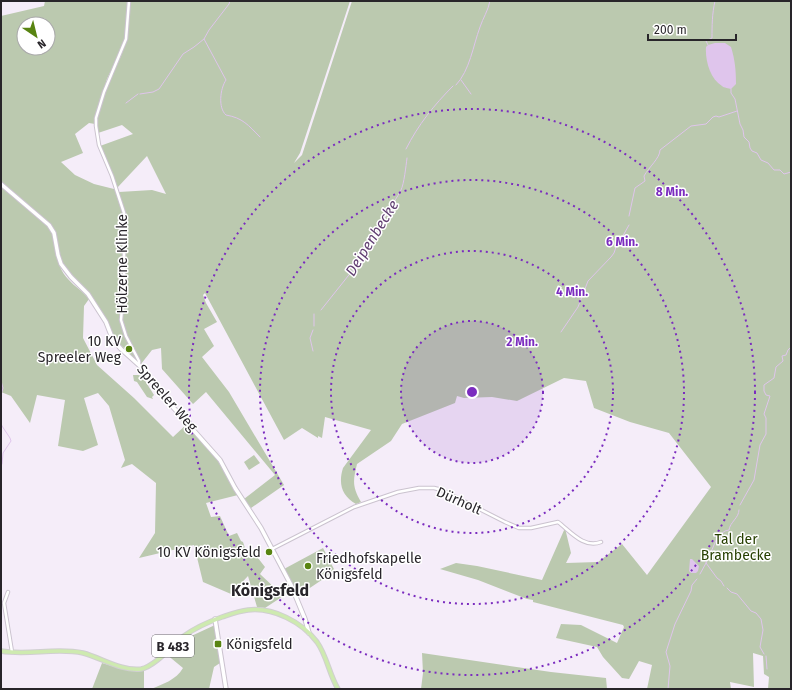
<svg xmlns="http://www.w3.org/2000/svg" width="792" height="690" font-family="'Fira Sans',sans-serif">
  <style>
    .green { fill: #bbc9af; fill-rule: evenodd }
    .water { fill: #dfc5ec }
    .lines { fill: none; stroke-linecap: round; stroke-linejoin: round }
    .stream { stroke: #dfc5ec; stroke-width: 1 }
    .street-casing { stroke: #cbc3cf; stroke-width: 4.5 }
    .secondary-casing { stroke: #cbc3cf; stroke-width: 5.5 }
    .primary-casing { stroke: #d0cfd0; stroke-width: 5.5 }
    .street { stroke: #fff; stroke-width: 2.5 }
    .secondary { stroke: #fff; stroke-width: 3.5 }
    .primary { stroke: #ceeab0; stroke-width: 3.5 }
    .ring { fill: none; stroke: #7b2cbf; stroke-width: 2; stroke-dasharray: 2 4 }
    .poi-dot { fill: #588411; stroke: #fff; stroke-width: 1.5 }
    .labels { text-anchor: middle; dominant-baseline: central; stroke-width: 3; stroke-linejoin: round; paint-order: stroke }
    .shield { fill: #fff; stroke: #68666a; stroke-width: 1 }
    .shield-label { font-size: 13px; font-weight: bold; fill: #28252a }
    .street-label { font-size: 14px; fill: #28252a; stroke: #fff }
    .poi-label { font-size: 14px; fill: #28252a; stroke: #fff; text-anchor: end }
    .park-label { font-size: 14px; fill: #263f00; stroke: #fff }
    .water-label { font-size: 15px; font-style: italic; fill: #613f72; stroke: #fff }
    .quarter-label { font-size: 16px; font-weight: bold; fill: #28252a; stroke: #fff }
    .centre { fill: #7b2cbf; stroke: #fff; stroke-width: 2 }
    .ring-label { font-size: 12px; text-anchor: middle; font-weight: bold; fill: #7b2cbf; stroke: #fff; stroke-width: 3; stroke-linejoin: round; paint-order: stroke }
  </style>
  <rect width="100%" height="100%" fill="#f5edf9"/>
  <!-- green -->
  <path class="green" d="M 45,1 L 129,1 L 124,43 L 107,79 L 95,118 L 95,124 L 89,123 L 75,134 L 83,153 L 61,162 L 75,175 L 94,184 L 114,189 L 119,192 L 152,190 L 166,194 L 147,156 L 117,188 L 116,187 L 100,146 L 133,134 L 122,125 L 98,133 C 93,100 118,72 126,41 C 129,28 129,14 130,1 L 350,1 L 300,153 L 294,163 L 302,155 L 352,1 L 791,1 L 791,689 L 768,689 L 769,677 L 764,674 L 763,656 L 753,653 L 754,687 L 730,682 L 731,689 L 647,689 L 652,665 L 639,661 L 629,679 L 622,678 L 603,657 L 597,647 L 556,638 L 561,624 L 581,625 L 617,643 L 624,627 L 623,625 L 533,602 L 533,600 L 527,599 L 478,580 L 440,569 L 456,563 L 477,566 L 542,580 L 565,528 L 571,553 L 566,563 L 598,562 L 622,544 L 647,575 L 711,487 L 669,433 L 630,422 L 594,408 L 586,381 L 564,378 L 517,401 L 492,397 L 464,398 L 457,396 L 455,403 L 402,424 L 391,441 L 357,464 C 353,481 352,486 361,502 L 356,504 C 342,496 338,484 343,468 L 371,430 L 325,417 L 322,438 L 318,436 L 318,438 L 302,428 L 284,440 L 205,293 L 203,295 L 206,303 L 217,322 L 204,329 L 214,346 L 202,357 L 229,392 L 284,485 L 251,508 L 244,499 L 275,475 L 206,392 L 193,404 L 162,369 L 161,348 L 152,350 L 141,364 L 114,339 L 89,293 L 72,277 L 64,266 L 60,258 L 57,243 L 54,245 C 57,257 59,270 68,279 C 75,287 83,291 89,299 L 84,306 L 83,338 L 97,365 L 134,398 L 173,437 L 187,424 L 220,463 L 238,495 L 206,503 L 211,517 L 220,516 L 229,536 L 237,533 L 241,541 L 243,542 L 246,551 L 249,554 L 254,553 L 265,567 L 260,574 L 277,590 L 287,582 L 284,569 L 323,548 L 335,571 L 298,596 L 294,589 L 265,608 L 257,607 L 248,576 L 231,594 L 203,582 L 194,545 L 139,558 L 155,533 L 156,483 L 132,464 L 121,468 L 125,460 L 109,406 L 98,393 L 84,398 L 98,445 L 83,451 L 58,446 L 65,400 L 37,395 L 30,423 L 11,396 L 1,392 L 1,16 L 44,6 ZM 24,24 L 48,24 L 48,48 L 24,48 Z
    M 133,375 L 138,375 L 142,376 L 154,395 L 152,397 L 153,399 L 147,397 L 137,382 L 134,381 Z
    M 254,455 L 260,463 L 249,470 L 244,462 Z
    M 215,625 L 220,663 L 214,667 L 209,689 L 151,689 C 163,684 176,680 183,668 L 166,654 L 187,638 Z
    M 422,653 L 551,672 L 606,678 L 607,689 L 421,689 L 423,673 Z
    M 102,663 L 119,668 L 144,671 L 144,689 L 92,689 Z"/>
  <!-- water -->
  <path class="water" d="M 715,43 L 725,43 L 731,47 C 735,60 736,70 736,84 L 731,89 C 729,88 724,88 722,86 C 710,79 705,60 706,47 L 708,45 Z
    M 690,559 L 692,559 L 699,566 L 698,571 L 696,573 L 691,573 L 689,571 Z"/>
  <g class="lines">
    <!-- stream -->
    <path class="stream" d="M 230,1 L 229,4 L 209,30 L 204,39 L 226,80 C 220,89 218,108 226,115 C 243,118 248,125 260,137
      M 708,45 L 706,41 L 712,38 C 712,26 712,14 715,1
      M 461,80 L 471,94
      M 456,85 C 470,70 473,46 480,27 C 483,18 488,11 490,1
      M 731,89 L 731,93 L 735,99 L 740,124 L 743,130 L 744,137 L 749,142 L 750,148 L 752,151 L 757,153 L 761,160 L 768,163 L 774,170 L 780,170 L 784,174 L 791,172
      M 140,94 L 153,92 L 159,89 L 183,54 L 194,47 L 204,39
      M 126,103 L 138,94
      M 406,149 C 418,125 434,105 453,86
      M 629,216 L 635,188 L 645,181 L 644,176 C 649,167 660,158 660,150 L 691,126 L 706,124 L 713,117 L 716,116 L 719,117 L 737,111
      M 321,310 L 360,261 L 388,212 C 392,204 397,198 401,190 C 404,184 406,166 407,158
      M 314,326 L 314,314
      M 313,330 L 310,338 L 313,351
      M 561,332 L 578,307 L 588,281 L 611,257 L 614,253 L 617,244 L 620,241 L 629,225
      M 791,336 L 791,342
      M 1,381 L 3,388 L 1,395
      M 1,423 L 2,426 L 10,438 L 11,441 L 3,453 L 2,464
      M 740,505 L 754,480 L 760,445 L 766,434 L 766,418 L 764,414 L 770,396 L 766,395 L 764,391 L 764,385 L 774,378 L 776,367 L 783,361 L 782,356 L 786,355 L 788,350 L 791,347
      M 706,563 L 717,578 L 721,581 L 724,586
      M 700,574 L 706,563 L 718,536 L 725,531 L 729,530 C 730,522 739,518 739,510
      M 727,588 L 731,592 L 737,594 L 751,611 L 756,613 L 761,619 L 763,630 L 760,647 L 764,654
      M 766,656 L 767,669
      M 668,689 L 670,666 L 666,652 L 675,624 L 691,591 L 692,585 L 697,579"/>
    <defs>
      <path id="street" d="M 129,1 L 126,39 L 104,92 L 96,118 L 96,126 L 99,145 L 112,176 L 124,213 L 124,285 L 121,320 L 126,336 L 139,361 L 139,365
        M 272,549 L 354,507 L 398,492 L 419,488 L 434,488 L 442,490 L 505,522 L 519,528 L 531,528 L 558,522 C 570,531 584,549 601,542
        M 8,592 L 4,603 L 12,652"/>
      <path id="secondary" d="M 1,184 L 49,225 L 54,233 L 58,255 L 61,264 L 71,277 L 88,294 L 106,322 L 113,340 L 121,349 L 141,367 L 164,397 L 220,460 L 235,488 L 261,528 L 291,585 L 305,619 L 309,633
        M 215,619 L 226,689"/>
      <path id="primary" d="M 1,651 C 28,656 56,647 83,653 C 102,658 120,671 141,669 C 154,667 173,645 184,636 C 196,627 208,622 222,617 C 231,614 239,611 248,610 C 273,607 302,622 317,642 C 327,656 329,674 338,689"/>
    </defs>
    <!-- street casing -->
    <use href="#street" class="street-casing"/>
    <!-- secondary casing -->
    <use href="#secondary" class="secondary-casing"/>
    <!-- primary casing -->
    <use href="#primary" class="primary-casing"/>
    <!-- street -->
    <use href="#street" class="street"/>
    <!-- secondary -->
    <use href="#secondary" class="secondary"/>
    <!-- primary -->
    <use href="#primary" class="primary"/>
  </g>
  <!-- distance rings -->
  <circle cx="472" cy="392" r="71" fill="#7b2cbf" fill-opacity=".12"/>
  <g class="ring">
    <circle cx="472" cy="392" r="71"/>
    <circle cx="472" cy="392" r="141"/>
    <circle cx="472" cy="392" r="212"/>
    <circle cx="472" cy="392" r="283"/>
  </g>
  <!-- markers -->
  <g class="poi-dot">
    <circle cx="129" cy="349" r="4"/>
    <circle cx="269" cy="552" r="4"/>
    <circle cx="308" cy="566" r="4"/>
    <rect x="214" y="640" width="8" height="8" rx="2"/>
  </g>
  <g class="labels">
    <!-- shield labels -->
    <rect class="shield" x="152" y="635" width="42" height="22" rx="3"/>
    <g class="shield-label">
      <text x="173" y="646">B 483</text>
    </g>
    <!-- street labels -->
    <g class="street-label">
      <text transform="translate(122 264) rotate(-90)">Hölzerne Klinke</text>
      <text transform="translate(167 398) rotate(49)">Spreeler Weg</text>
      <text transform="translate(459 501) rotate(24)">Dürholt</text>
    </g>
    <!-- poi labels -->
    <g class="poi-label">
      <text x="121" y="341">10 KV<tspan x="121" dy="16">Spreeler Weg</tspan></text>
      <text x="261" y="552">10 KV Königsfeld</text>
      <text x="316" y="558" text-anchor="start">Friedhofskapelle<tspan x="316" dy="16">Königsfeld</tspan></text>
      <text x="226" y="644" text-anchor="start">Königsfeld</text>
    </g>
    <!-- park labels -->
    <g class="park-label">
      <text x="736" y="539">Tal der<tspan x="736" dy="16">Brambecke</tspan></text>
    </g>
    <!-- water labels -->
    <g class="water-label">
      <text transform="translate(372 238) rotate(-58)">Deipenbecke</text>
    </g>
    <!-- quarter labels -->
    <g class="quarter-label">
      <text x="270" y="590">Königsfeld</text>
    </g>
  </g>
  <circle cx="472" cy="392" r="6" class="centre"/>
  <g class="ring-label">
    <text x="672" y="196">8 Min.</text>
    <text x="622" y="246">6 Min.</text>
    <text x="572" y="296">4 Min.</text>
    <text x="522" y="346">2 Min.</text>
  </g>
  <!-- border -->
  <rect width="792" height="690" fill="none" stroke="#28252a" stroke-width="4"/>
  <!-- north arrow -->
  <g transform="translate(36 36) rotate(145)"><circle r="19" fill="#ffffff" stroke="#a9a8aa"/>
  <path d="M0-3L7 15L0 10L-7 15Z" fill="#588411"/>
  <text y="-6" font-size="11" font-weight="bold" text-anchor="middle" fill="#28252a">N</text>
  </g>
  <!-- scale -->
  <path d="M648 34v6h88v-6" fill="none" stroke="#28252a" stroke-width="2"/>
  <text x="654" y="34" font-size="12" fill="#28252a" stroke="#ffffff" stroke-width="3" paint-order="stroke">200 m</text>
</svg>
